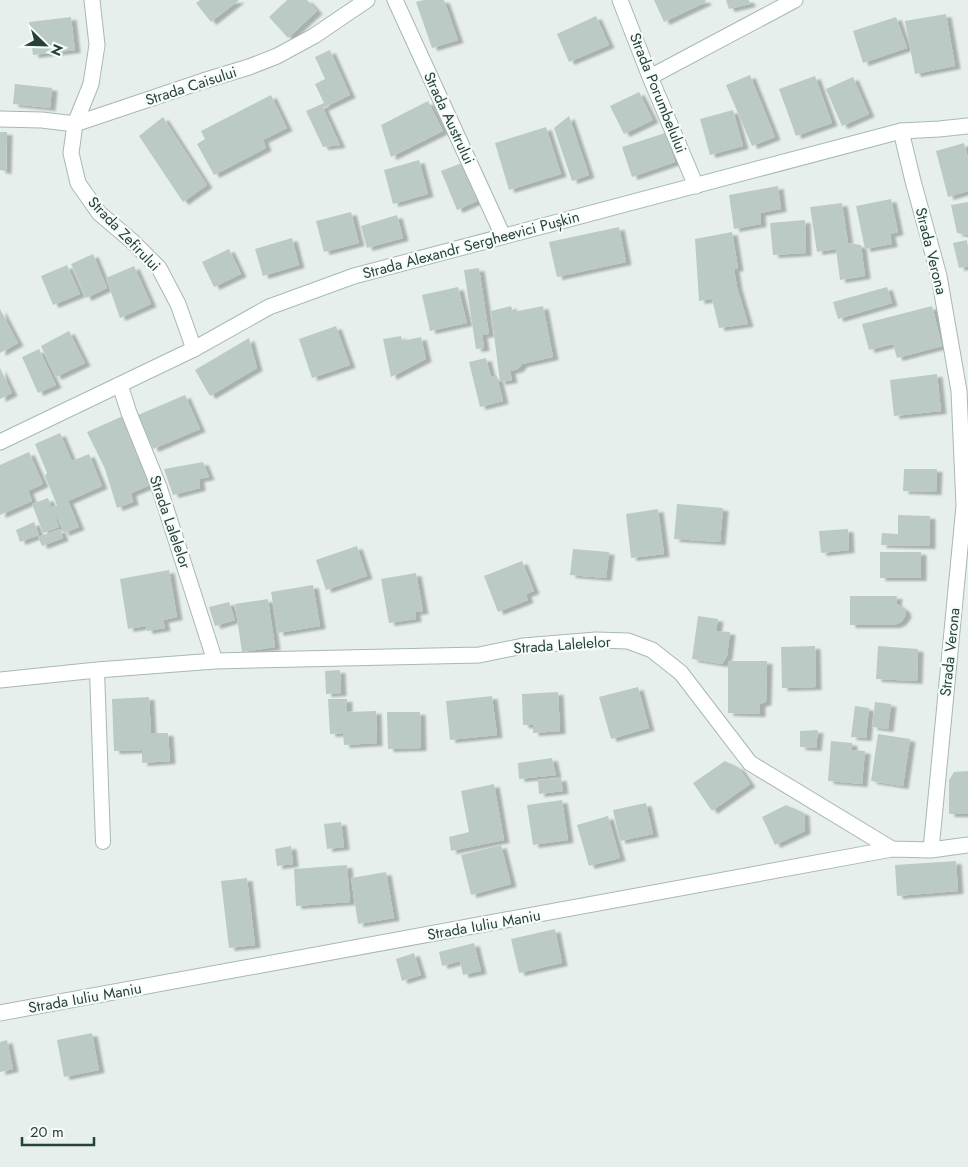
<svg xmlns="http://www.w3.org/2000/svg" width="968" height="1167" font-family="Jost,sans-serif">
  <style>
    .building { fill: #bbcac4; filter: url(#shadow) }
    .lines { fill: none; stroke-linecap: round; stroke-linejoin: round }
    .lane-casing { stroke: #a8b8b2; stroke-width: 16 }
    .street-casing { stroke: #a8b8b2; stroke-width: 17 }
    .secondary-casing { stroke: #a4bbb3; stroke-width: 17 }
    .lane { stroke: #fff; stroke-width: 14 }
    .street { stroke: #fff; stroke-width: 15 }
    .secondary { stroke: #fff; stroke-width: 15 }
    .labels { text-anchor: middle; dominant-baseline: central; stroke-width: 4.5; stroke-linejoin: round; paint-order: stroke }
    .street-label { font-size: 15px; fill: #24423a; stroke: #f7fbf9 }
  </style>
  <defs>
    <filter id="shadow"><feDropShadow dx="5.5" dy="3" stdDeviation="1" flood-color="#0004"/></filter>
  </defs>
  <rect width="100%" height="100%" fill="#e6efeb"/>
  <!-- building -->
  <path class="building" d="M 200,0 L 239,0 L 211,22 L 196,3 Z
    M 287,0 L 307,0 L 317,11 L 288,38 L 269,17 Z
    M 424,0 L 444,0 L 458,40 L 432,48 L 416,2 Z
    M 654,0 L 705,0 L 706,2 L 664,22 Z
    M 726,0 L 749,0 L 750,4 L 729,9 Z
    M 946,14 L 955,66 L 915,74 L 905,21 Z
    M 596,16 L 609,45 L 569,62 L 557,34 Z
    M 71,17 L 75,50 L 33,55 L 29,22 Z
    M 896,17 L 907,48 L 863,63 L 853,31 Z
    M 330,50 L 350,95 L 323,108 L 340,145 L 323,147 L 306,111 L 324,103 L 315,84 L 325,79 L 315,57 Z
    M 750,75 L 775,137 L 752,146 L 726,85 Z
    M 815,76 L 832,123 L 796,136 L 779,89 Z
    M 853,77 L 869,114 L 842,126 L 826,89 Z
    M 15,84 L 52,88 L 50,108 L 13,104 Z
    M 639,92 L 653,120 L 624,134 L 610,106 Z
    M 271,95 L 287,128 L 263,140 L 266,148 L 214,175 L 197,144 L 205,139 L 201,131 Z
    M 428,101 L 443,131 L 391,157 L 381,125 Z
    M 733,110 L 743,146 L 710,155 L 700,119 Z
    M 569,116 L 589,175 L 572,181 L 554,128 Z
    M 163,117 L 207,185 L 183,202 L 139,136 Z
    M 546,127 L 561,174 L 509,190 L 495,143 Z
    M 0,132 L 7,132 L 6,171 L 0,170 Z
    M 665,133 L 675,162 L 632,177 L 622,147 Z
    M 964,143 L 968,158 L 968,191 L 948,197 L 936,151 Z
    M 419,160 L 428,194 L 393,204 L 384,170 Z
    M 462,163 L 477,201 L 457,210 L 441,171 Z
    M 778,186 L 781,209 L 760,213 L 761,224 L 734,229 L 729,195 Z
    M 891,199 L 898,232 L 890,234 L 892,244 L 865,249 L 856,206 Z
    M 968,202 L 968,235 L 957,233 L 951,205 Z
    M 842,203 L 848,243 L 861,245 L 865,276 L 840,280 L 836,249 L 817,252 L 810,207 Z
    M 351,212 L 359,243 L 324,252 L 316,221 Z
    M 397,215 L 403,238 L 367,248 L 361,226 Z
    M 805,220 L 806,253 L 773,255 L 770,223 Z
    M 619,227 L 626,262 L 557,277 L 549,242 Z
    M 732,232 L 738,268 L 734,269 L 737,287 L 748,324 L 719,328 L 712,299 L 699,301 L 695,239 Z
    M 292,238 L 299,265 L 263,276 L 255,249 Z
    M 967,240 L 968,266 L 959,268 L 953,243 Z
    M 229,249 L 241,274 L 214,287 L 202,262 Z
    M 93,254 L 107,288 L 86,298 L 71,264 Z
    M 67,265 L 80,294 L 53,305 L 41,276 Z
    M 134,266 L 151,304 L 120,318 L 106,278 Z
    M 479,268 L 489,334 L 482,335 L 484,348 L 476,349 L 464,270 Z
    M 458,287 L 467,323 L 430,331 L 422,295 Z
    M 887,287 L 892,303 L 838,319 L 833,302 Z
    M 511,306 L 513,312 L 543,306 L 553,357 L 522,364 L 518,369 L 510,371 L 512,380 L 500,382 L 491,311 Z
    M 932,306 L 942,346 L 897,358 L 893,344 L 869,350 L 862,324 Z
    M 0,309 L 18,343 L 0,353 Z
    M 336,326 L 350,365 L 312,378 L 299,339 Z
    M 69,331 L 85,363 L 56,377 L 41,346 Z
    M 401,336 L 402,341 L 421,337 L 426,359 L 391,377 L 383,339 Z
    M 249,338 L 257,368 L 210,396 L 195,370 Z
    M 39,349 L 56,385 L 38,393 L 22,357 Z
    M 486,358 L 491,377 L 497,376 L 503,401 L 480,407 L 469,362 Z
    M 0,368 L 12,393 L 0,399 Z
    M 937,374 L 941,411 L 894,416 L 890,380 Z
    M 185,395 L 200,429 L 153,449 L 138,415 Z
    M 123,416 L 150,485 L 131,493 L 133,502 L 117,508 L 105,469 L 87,432 Z
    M 60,433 L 72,461 L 89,454 L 102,486 L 68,501 L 79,527 L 64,533 L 52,507 L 57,505 L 45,476 L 47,473 L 35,444 Z
    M 29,452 L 43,484 L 28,491 L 32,501 L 0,515 L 0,465 Z
    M 203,462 L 209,477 L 199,479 L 200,488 L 173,495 L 164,469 Z
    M 904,469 L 937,469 L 936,492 L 903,491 Z
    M 48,498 L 59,527 L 43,533 L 32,504 Z
    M 677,504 L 723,508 L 720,542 L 674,539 Z
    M 658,509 L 664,554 L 631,558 L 626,514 Z
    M 898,515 L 930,516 L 930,546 L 881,545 L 882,533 L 898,534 Z
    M 34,522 L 39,535 L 20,542 L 16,530 Z
    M 60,529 L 63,538 L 42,546 L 38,537 Z
    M 848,529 L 849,550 L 821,553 L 819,531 Z
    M 357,546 L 367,576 L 326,590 L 316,560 Z
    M 573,549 L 609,552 L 606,578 L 570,575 Z
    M 880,552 L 921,552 L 921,578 L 880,578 Z
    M 522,561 L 534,591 L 526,594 L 528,600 L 498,612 L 484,576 Z
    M 169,570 L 177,617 L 163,620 L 165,628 L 147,631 L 146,626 L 128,629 L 120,579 Z
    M 416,573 L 423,611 L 415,612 L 416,619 L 389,623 L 381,579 Z
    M 313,585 L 320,626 L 278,633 L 271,592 Z
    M 850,596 L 897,596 L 896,603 L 905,610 L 906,615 L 901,622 L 895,625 L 850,625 Z
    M 268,599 L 275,647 L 242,652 L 235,604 Z
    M 229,602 L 235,620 L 215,626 L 209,607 Z
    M 698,616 L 718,619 L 716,631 L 730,632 L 727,656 L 722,664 L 692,659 Z
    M 815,646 L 816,687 L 782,688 L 781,647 Z
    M 878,646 L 918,649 L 917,681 L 876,679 Z
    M 728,661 L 767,661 L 766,702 L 760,704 L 760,714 L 728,713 Z
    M 340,670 L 341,693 L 326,694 L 325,671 Z
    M 638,687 L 649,728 L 611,739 L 599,697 Z
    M 558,692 L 560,731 L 533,733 L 533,725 L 523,725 L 522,694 Z
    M 492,696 L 497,735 L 450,740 L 446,701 Z
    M 149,697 L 151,733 L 168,733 L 170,761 L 142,763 L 142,750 L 114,751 L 112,699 Z
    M 328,699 L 347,699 L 347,712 L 376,711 L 377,743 L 344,745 L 343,733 L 330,734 Z
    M 875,702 L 891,704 L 888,729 L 872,727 Z
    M 855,706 L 869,708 L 866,738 L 851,737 Z
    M 387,712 L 420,712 L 421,748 L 388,749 Z
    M 818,730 L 816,748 L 800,747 L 800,731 Z
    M 878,734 L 910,739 L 903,786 L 871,781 Z
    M 831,741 L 852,743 L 852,750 L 865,751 L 862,784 L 828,781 Z
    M 552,758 L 556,775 L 519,779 L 518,763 Z
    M 725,761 L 739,768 L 750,784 L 712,811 L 693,783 Z
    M 968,771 L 968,814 L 949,814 L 949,780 L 954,772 Z
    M 561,778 L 563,791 L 539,794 L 538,780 Z
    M 494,784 L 504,840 L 451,851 L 449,837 L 469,832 L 461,791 Z
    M 562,800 L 568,840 L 533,845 L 527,805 Z
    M 646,803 L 653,834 L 620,841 L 613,810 Z
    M 786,805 L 804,813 L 805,831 L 775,845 L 762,817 Z
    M 608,816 L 620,858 L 589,866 L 577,825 Z
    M 341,822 L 344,847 L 327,849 L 324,824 Z
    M 501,845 L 511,884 L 471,895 L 461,855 Z
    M 291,846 L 293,864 L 277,866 L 275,849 Z
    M 956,861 L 958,891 L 897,896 L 895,865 Z
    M 347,865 L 350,902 L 296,906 L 294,869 Z
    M 386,872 L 394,918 L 358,924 L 351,878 Z
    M 247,878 L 255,945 L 229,948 L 221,881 Z
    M 555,929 L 562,963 L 519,973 L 511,939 Z
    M 474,943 L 481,971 L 463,975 L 460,961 L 442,966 L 439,952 Z
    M 414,953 L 421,975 L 402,981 L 396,959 Z
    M 92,1033 L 99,1070 L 64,1077 L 57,1040 Z
    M 7,1040 L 13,1069 L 0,1072 L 0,1042 Z"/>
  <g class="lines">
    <defs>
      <path id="lane" d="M 97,670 L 103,842"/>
      <path id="street" d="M 92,0 L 97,45 L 91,84 L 75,124 L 71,153 L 78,183 L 99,213 L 132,241 L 159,268 L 178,304 L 194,349
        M 395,0 L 503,236
        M 620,0 L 650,77 L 696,186
        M 650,77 L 795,0
        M 0,119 L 42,120 L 75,124 L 203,81 L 249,67 L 277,56 L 314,36 L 367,0
        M 901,131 L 913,181 L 939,276 L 959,391 L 964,506 L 931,850
        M 120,385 L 129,413 L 159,487 L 215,661
        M 0,680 L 97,670 L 215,661 L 479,655 L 523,646 L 596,640 L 628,641 L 652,650 L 681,673 L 750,763 L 892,849
        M 0,1013 L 892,849 L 931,850 L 968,845"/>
      <path id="secondary" d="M 0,442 L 194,349 L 269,307 L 354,276 L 901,131 L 939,129 L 968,126"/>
    </defs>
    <!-- lane casing -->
    <use href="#lane" class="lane-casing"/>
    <!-- street casing -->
    <use href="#street" class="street-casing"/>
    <!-- secondary casing -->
    <use href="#secondary" class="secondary-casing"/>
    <!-- lane -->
    <use href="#lane" class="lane"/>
    <!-- street -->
    <use href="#street" class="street"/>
    <!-- secondary -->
    <use href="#secondary" class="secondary"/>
  </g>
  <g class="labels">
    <!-- street labels -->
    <g class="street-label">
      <text transform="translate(191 86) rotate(-18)">Strada Caisului</text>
      <text transform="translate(658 93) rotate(68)">Strada Porumbelului</text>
      <text transform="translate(449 118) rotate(65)">Strada Austrului</text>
      <text transform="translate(124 234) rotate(46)">Strada Zefirului</text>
      <text transform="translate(471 245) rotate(-15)">Strada Alexandr Sergheevici Pușkin</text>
      <text transform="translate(931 251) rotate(76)">Strada Verona</text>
      <text transform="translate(170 522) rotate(71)">Strada Lalelelor</text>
      <text transform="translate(562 645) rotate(-4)">Strada Lalelelor</text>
      <text transform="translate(950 652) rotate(-84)">Strada Verona</text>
      <text transform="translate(484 925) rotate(-10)">Strada Iuliu Maniu</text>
      <text transform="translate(85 998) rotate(-10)">Strada Iuliu Maniu</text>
    </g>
  </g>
  <!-- north arrow -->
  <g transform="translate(45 45) rotate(113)" stroke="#f7fbf9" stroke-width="4" paint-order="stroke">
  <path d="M0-4L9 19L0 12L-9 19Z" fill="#24423a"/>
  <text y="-8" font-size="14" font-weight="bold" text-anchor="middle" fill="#24423a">N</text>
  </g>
  <!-- scale -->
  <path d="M22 1137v8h72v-8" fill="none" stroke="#24423a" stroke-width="2.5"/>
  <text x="30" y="1137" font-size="15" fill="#24423a" stroke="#f7fbf9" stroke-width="4" paint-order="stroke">20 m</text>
</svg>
